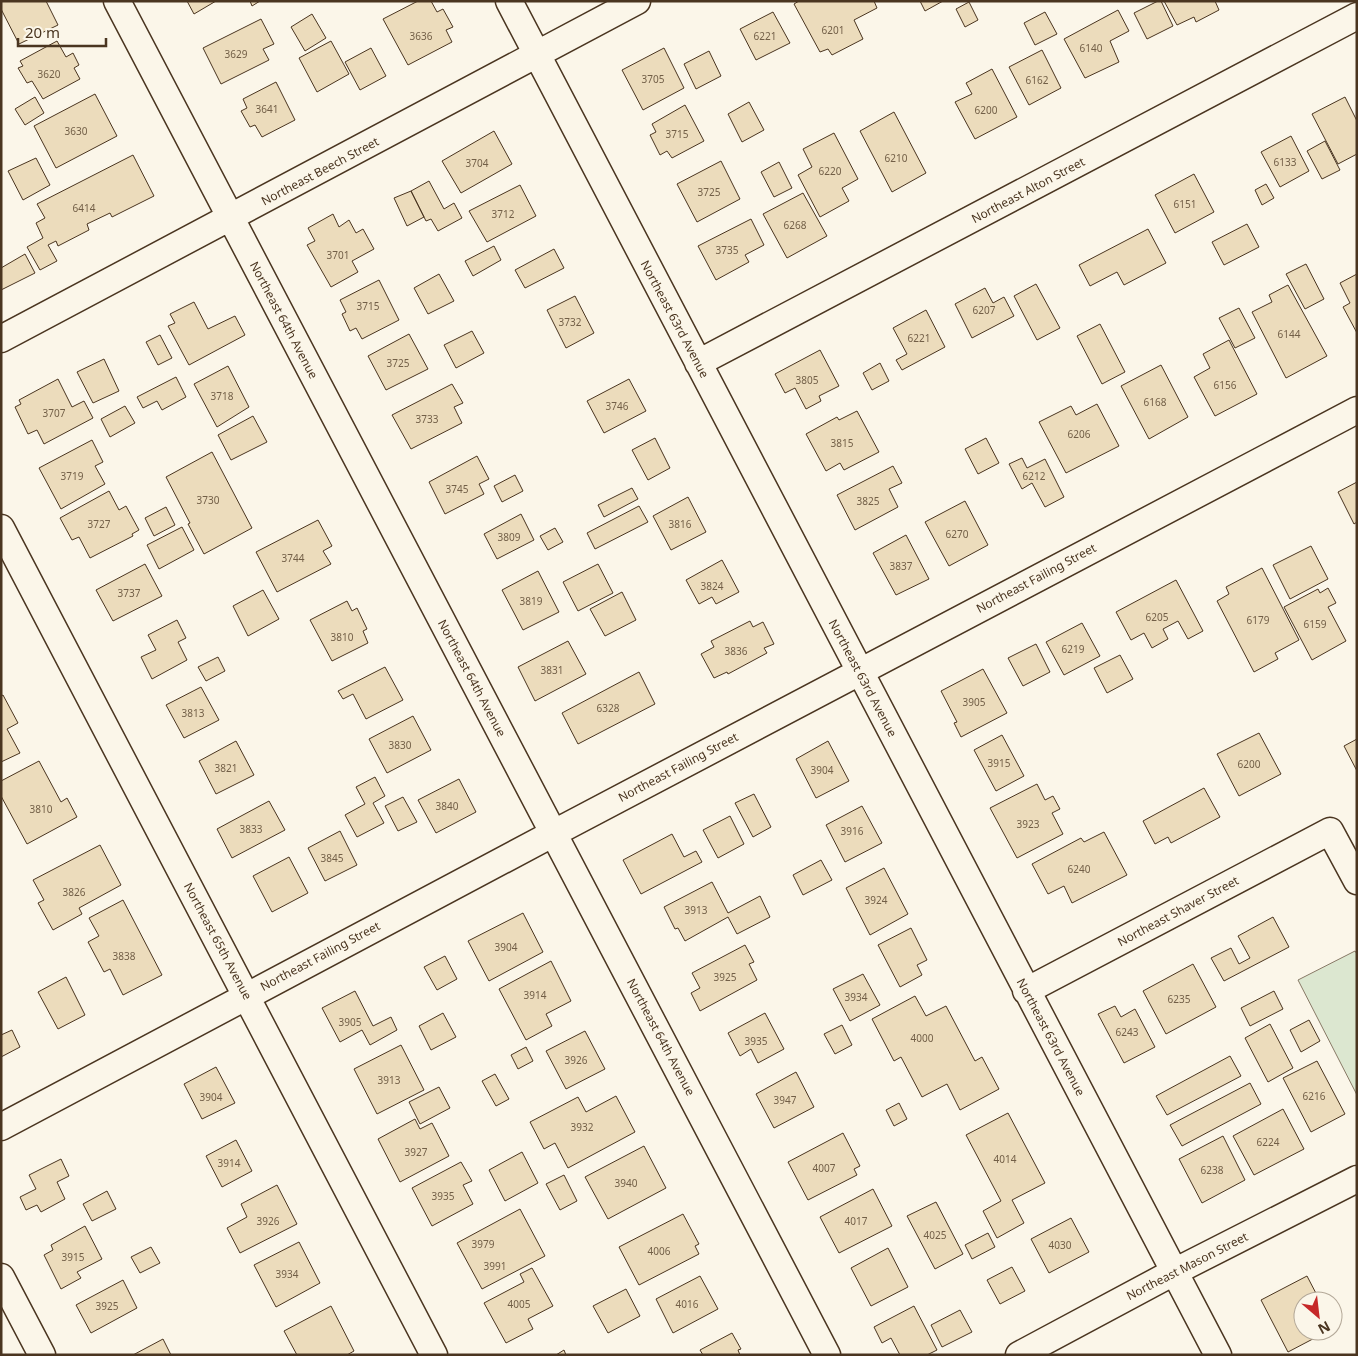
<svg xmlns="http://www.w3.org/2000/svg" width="1358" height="1356" font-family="'Noto Sans',sans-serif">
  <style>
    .green { fill: #dce7d0; stroke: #887966 }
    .building { fill: #ecdcbc; stroke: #4a3520 }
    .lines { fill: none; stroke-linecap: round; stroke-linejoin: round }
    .street-casing { stroke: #4a3520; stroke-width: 29 }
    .street { stroke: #fbf6e9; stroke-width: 26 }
    .labels { text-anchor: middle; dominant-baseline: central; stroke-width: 4; stroke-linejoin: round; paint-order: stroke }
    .number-label { font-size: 10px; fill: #725f47 }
    .street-label { font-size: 12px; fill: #4a3520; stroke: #fbf6e9 }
  </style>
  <rect width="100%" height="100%" fill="#fbf6e9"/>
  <!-- green -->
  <path class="green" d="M 1355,951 L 1357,954 L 1357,1095 L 1298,980 Z"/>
  <!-- building -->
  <path class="building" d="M 1,1 L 46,1 L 58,25 L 19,44 L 1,9 Z
    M 187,1 L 216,1 L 194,14 Z
    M 250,1 L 260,1 L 252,6 Z
    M 418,1 L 431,1 L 437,12 L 443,9 L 453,27 L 446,30 L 452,42 L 408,65 L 383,19 Z
    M 799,1 L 874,1 L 877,8 L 854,20 L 863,39 L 832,55 L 828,49 L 820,52 L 794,4 Z
    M 920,1 L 943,1 L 925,11 Z
    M 1158,1 L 1161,1 L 1173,26 L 1147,39 L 1134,13 Z
    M 1164,1 L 1215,1 L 1219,10 L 1196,22 L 1194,17 L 1177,25 Z
    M 969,2 L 978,20 L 965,27 L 956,9 Z
    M 1118,10 L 1129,31 L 1110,41 L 1119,62 L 1085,78 L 1064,39 Z
    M 773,12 L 790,43 L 756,60 L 740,29 Z
    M 1045,12 L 1057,34 L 1035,45 L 1024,23 Z
    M 312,14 L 326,38 L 305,51 L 291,27 Z
    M 261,19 L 274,44 L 263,49 L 269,60 L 221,84 L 203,48 Z
    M 57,41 L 66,57 L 73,53 L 79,65 L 74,68 L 80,79 L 43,99 L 32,81 L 27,83 L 18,68 L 23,66 L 20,61 Z
    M 331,41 L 349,74 L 317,92 L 299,58 Z
    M 371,48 L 386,76 L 360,90 L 345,62 Z
    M 664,48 L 684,88 L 643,110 L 622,70 Z
    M 1042,50 L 1061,88 L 1029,105 L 1009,67 Z
    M 709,51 L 721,76 L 696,89 L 684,64 Z
    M 992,69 L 1017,117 L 975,139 L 955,102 L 972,94 L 966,83 Z
    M 276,82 L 295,120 L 262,137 L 255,125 L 250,127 L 241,111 L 247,108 L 243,99 Z
    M 95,94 L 117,136 L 56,168 L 34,126 Z
    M 35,97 L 44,113 L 25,125 L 15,109 Z
    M 1345,97 L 1357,121 L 1357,154 L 1338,164 L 1312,114 Z
    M 749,102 L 764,130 L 742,142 L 728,114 Z
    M 685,105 L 704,141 L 672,158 L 667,151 L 660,155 L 650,135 L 656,132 L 652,124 Z
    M 894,112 L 926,173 L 892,192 L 860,131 Z
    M 494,131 L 512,164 L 461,193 L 442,161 Z
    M 834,133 L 858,179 L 842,188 L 849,201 L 820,217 L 798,175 L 812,167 L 803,149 Z
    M 1291,136 L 1309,171 L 1280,187 L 1261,152 Z
    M 1325,141 L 1340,170 L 1322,179 L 1307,151 Z
    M 133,155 L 154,196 L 112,217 L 110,213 L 87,224 L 89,230 L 58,246 L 56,241 L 48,245 L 57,261 L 40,270 L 27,247 L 43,238 L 36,223 L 45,218 L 37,204 Z
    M 36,158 L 50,185 L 23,200 L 8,171 Z
    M 721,161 L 740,199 L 697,222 L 677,184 Z
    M 779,162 L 792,188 L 774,197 L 761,172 Z
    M 1194,174 L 1214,212 L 1175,233 L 1155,195 Z
    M 429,181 L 444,209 L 454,203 L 462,218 L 438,231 L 431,219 L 426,221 L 411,191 Z
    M 1266,184 L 1274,198 L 1262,205 L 1255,190 Z
    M 520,185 L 536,216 L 487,242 L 469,211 Z
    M 411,191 L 424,217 L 407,226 L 394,198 Z
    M 803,193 L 827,236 L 787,258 L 763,214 Z
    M 333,214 L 339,227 L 349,220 L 356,233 L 363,229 L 374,249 L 352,261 L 358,272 L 331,287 L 307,245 L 315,241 L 308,228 Z
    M 751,219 L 764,245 L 745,255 L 749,262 L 716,280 L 698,246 Z
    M 1247,224 L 1259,247 L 1224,265 L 1212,242 Z
    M 1148,229 L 1166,263 L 1124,285 L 1117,272 L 1090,286 L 1079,265 Z
    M 494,246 L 501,260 L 473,276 L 465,261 Z
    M 554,249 L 564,268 L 525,288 L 515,270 Z
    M 25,254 L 35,273 L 1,290 L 1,268 Z
    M 1306,264 L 1324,299 L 1305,309 L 1286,274 Z
    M 439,274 L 454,301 L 428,314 L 414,288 Z
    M 1357,274 L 1357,333 L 1343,307 L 1350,303 L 1340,283 Z
    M 379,280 L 399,320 L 362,339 L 356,328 L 350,331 L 342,314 L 346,312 L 340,300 Z
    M 1036,284 L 1060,328 L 1037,340 L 1014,296 Z
    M 1288,285 L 1327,356 L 1286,378 L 1252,312 L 1272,302 L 1269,295 Z
    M 985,288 L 993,303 L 1004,297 L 1014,316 L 972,338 L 955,304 Z
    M 575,296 L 594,333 L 566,348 L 547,310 Z
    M 194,302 L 208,329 L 235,316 L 245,335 L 189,365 L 168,326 L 175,323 L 170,314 Z
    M 1239,308 L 1255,338 L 1235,348 L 1219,318 Z
    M 926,310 L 945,347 L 902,370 L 896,360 L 907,354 L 893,328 Z
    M 1100,324 L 1125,372 L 1102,384 L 1077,336 Z
    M 472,331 L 484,353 L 456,368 L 444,345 Z
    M 409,334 L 428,369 L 386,390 L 368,356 Z
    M 160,335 L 172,358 L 158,365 L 146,342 Z
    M 1229,340 L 1257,394 L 1215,416 L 1194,377 L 1210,368 L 1203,354 Z
    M 820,350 L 839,386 L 819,396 L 821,401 L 806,409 L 795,388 L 785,393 L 775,374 Z
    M 104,359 L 119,391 L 93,403 L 77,372 Z
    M 880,363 L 889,381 L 872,390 L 863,373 Z
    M 1161,365 L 1188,417 L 1149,439 L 1121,386 Z
    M 228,366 L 249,407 L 217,427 L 194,384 Z
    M 176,377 L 186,397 L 162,410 L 157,401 L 143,408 L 137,397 Z
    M 58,379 L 72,407 L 84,401 L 93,418 L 44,444 L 37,430 L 28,434 L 15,407 L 21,404 L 19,400 Z
    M 629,379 L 646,411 L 604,433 L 587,401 Z
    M 452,384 L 463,403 L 454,407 L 462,423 L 411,449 L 392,415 Z
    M 1097,404 L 1119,446 L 1066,473 L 1039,422 L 1071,406 L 1076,415 Z
    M 125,406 L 135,423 L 110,437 L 101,419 Z
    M 857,411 L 879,452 L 844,470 L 840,463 L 826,471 L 806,434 L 837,417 L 839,420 Z
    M 253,416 L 267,442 L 231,460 L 218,435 Z
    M 655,438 L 670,468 L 648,480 L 632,450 Z
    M 986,438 L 999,463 L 978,474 L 965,449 Z
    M 92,440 L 103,462 L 95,466 L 105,484 L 61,509 L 39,468 Z
    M 212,452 L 252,528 L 204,554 L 188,524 L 190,523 L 166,477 Z
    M 477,456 L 489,479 L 479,484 L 484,494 L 445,514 L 429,482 Z
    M 1022,458 L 1027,468 L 1045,459 L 1064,497 L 1045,507 L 1032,483 L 1022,489 L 1009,464 Z
    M 893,466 L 902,483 L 889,489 L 898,507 L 855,530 L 837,495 Z
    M 515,475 L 523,491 L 502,502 L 494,486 Z
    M 1357,482 L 1357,522 L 1354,524 L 1338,492 Z
    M 632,488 L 638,499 L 604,517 L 598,505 Z
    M 109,491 L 119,510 L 126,506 L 139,530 L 132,534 L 133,536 L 90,558 L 79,537 L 72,540 L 60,518 Z
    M 688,497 L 706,532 L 671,550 L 653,516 Z
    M 965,501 L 988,545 L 949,566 L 925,522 Z
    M 639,506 L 648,522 L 595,549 L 587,533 Z
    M 166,507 L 175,525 L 154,536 L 145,518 Z
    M 521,514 L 534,540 L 497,559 L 484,534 Z
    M 318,520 L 332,546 L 323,551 L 331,564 L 277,592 L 256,552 Z
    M 182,527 L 194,550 L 159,569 L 147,545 Z
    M 555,528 L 563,542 L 548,550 L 540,536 Z
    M 906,535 L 929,579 L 896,595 L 873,553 Z
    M 1311,546 L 1328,579 L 1290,599 L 1273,565 Z
    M 722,560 L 739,592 L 716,604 L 712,597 L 699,604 L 686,580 Z
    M 145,564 L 162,596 L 113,621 L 96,590 Z
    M 598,564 L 613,593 L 578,611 L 563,582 Z
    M 1262,568 L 1299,640 L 1275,653 L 1278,659 L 1254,672 L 1217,601 L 1229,594 L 1226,587 Z
    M 538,571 L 559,612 L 523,630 L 502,590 Z
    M 1176,580 L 1203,631 L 1188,639 L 1178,621 L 1163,629 L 1168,639 L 1152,648 L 1144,633 L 1131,640 L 1116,612 Z
    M 1328,588 L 1336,603 L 1328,607 L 1346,641 L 1312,660 L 1284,607 L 1318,589 L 1320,593 Z
    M 263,590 L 279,619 L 248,636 L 233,606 Z
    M 622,592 L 636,620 L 605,636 L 590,609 Z
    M 347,601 L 352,611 L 357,608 L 367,629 L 363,631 L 368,643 L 332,661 L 310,620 Z
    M 177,620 L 186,638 L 178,642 L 187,660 L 152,679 L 141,657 L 156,650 L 148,635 Z
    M 750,621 L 753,627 L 763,622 L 774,644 L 764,648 L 767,653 L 728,674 L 727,672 L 714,678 L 701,654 L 714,647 L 711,641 Z
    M 1082,623 L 1100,656 L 1064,675 L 1046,642 Z
    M 568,641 L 586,674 L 535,701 L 518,667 Z
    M 1036,644 L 1050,672 L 1023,686 L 1008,658 Z
    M 1120,655 L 1133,679 L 1107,693 L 1094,668 Z
    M 218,657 L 225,671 L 206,681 L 198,667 Z
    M 385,667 L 403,700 L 366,719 L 353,694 L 343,699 L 338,691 Z
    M 983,669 L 1007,713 L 961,737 L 954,723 L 957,722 L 941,691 Z
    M 639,672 L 655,704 L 578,744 L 562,713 Z
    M 201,687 L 219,720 L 184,738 L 166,705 Z
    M 3,695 L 18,723 L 7,729 L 20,753 L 1,762 L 1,696 Z
    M 413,716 L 431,750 L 387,773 L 369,739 Z
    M 1259,733 L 1281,774 L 1239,796 L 1217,754 Z
    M 1002,735 L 1024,776 L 996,791 L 974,750 Z
    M 1357,739 L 1357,771 L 1344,746 Z
    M 236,741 L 254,775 L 216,794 L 199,761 Z
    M 828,741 L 849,781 L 816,798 L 796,759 Z
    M 39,761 L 61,802 L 67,798 L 77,817 L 27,844 L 1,796 L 1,781 Z
    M 375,777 L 385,796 L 373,803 L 384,823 L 357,837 L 345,815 L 365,804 L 356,787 Z
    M 459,779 L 476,812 L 436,833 L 418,800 Z
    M 1037,784 L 1045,800 L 1053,796 L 1060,809 L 1052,813 L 1063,834 L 1017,858 L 990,808 Z
    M 1204,788 L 1220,817 L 1171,843 L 1168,837 L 1155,844 L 1143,821 Z
    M 754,794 L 771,827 L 753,837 L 735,803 Z
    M 403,797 L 417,822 L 398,831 L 385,806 Z
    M 269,801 L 285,830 L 232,858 L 217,829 Z
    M 862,806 L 882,843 L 845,862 L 826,825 Z
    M 730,816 L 744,844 L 718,858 L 703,830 Z
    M 340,831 L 357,865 L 325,881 L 308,848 Z
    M 1104,832 L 1127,875 L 1072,903 L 1064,886 L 1048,894 L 1032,864 L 1081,838 L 1084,842 Z
    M 672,834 L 684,857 L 696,851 L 702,862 L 641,894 L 623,860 Z
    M 100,845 L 121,885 L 79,908 L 82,914 L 53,930 L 38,903 L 44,900 L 33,880 Z
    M 289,857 L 308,893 L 272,912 L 253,876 Z
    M 821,860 L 832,880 L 803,895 L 793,875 Z
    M 884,868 L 908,914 L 870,935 L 846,888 Z
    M 712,882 L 728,913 L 760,896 L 770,917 L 737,934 L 728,917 L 685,941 L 678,928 L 675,929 L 664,907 Z
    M 123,900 L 162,975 L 123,995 L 110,969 L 104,972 L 88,942 L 99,936 L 89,918 Z
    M 523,913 L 543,952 L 489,981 L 468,941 Z
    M 1273,917 L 1289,947 L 1224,981 L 1211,958 L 1231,948 L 1239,964 L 1250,958 L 1238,936 Z
    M 911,928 L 927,960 L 917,965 L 922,975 L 900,987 L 878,945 Z
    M 745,945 L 754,962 L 749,964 L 757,980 L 700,1011 L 691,993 L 700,988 L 692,973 Z
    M 445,956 L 457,979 L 437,990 L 424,967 Z
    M 551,961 L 571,1001 L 546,1014 L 552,1026 L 526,1040 L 499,989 Z
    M 1193,964 L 1216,1007 L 1166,1034 L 1143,991 Z
    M 863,974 L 880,1005 L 850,1021 L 833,989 Z
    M 66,977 L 85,1015 L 58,1029 L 38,992 Z
    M 355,991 L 373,1026 L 391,1017 L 397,1030 L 370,1045 L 362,1030 L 340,1042 L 322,1008 Z
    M 1274,991 L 1283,1009 L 1250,1026 L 1241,1008 Z
    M 915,996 L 926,1016 L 946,1006 L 975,1061 L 982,1057 L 999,1089 L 960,1110 L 947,1084 L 922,1097 L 901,1057 L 894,1061 L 872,1019 Z
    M 1115,1006 L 1121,1017 L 1135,1009 L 1155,1047 L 1124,1063 L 1098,1014 Z
    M 443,1013 L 456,1037 L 431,1050 L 419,1026 Z
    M 765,1013 L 784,1049 L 758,1063 L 751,1049 L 740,1056 L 728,1033 Z
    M 1309,1020 L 1320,1041 L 1301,1052 L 1290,1030 Z
    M 1270,1024 L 1293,1068 L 1268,1082 L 1245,1038 Z
    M 842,1025 L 852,1045 L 835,1054 L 824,1034 Z
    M 12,1030 L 20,1047 L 1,1057 L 1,1035 Z
    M 585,1031 L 605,1069 L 566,1089 L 546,1051 Z
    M 401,1045 L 424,1090 L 377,1114 L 354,1069 Z
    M 526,1047 L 533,1061 L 518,1069 L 511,1055 Z
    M 1230,1056 L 1241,1076 L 1167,1115 L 1156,1096 Z
    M 1317,1061 L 1345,1114 L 1311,1132 L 1283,1078 Z
    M 216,1067 L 235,1103 L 202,1119 L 184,1084 Z
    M 796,1072 L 814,1107 L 774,1128 L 756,1094 Z
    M 495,1074 L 509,1099 L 496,1106 L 482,1081 Z
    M 1250,1083 L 1261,1104 L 1182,1146 L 1170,1125 Z
    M 439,1087 L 450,1108 L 420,1124 L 409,1102 Z
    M 616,1096 L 635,1132 L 568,1168 L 555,1143 L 544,1149 L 530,1122 L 578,1097 L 586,1112 Z
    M 899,1103 L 907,1119 L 894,1126 L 886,1110 Z
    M 1283,1109 L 1304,1149 L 1254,1175 L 1233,1136 Z
    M 1008,1113 L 1045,1183 L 1012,1200 L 1024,1223 L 997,1238 L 983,1211 L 1001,1201 L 966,1135 Z
    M 415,1119 L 420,1129 L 432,1123 L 449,1156 L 400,1182 L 378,1139 Z
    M 843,1133 L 860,1166 L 854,1169 L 857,1175 L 808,1200 L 788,1162 Z
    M 1223,1136 L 1245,1180 L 1202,1203 L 1179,1159 Z
    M 236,1140 L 252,1171 L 222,1187 L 206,1156 Z
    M 644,1146 L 666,1188 L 608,1219 L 585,1177 Z
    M 522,1152 L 538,1183 L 505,1201 L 489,1170 Z
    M 61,1159 L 69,1176 L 57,1182 L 65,1199 L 41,1212 L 37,1205 L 26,1210 L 20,1197 L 36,1189 L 29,1175 Z
    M 461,1162 L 472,1181 L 463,1185 L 473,1204 L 432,1226 L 412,1188 Z
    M 564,1175 L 577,1201 L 560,1210 L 546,1184 Z
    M 277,1185 L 297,1224 L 240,1253 L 227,1228 L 247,1217 L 241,1204 Z
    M 873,1189 L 892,1226 L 839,1253 L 820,1217 Z
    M 107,1191 L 116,1209 L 92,1221 L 83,1204 Z
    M 936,1202 L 963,1254 L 935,1269 L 907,1216 Z
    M 520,1209 L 545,1256 L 482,1289 L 457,1243 Z
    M 683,1214 L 699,1244 L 695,1246 L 699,1254 L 639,1285 L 619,1247 Z
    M 1071,1218 L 1089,1252 L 1049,1273 L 1031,1239 Z
    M 85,1226 L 102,1259 L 77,1272 L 81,1278 L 61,1289 L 44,1255 L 53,1250 L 51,1245 Z
    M 988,1233 L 995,1247 L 972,1259 L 965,1245 Z
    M 299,1242 L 320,1283 L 276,1307 L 254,1265 Z
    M 151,1247 L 160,1263 L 140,1273 L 131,1257 Z
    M 888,1248 L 908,1287 L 871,1306 L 851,1268 Z
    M 1012,1267 L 1025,1291 L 1000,1304 L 987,1280 Z
    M 532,1268 L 553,1306 L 528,1319 L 533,1329 L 506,1343 L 484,1303 L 524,1282 L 520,1274 Z
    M 700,1276 L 718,1309 L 673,1333 L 656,1299 Z
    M 1307,1276 L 1320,1301 L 1303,1301 L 1303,1331 L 1328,1331 L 1288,1352 L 1261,1300 Z
    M 123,1280 L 137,1308 L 91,1333 L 76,1305 Z
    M 626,1289 L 640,1316 L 608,1333 L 593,1306 Z
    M 331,1306 L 354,1351 L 347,1355 L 297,1355 L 284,1331 Z
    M 914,1306 L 937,1350 L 927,1355 L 900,1355 L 891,1338 L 882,1343 L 874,1327 Z
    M 960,1310 L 972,1332 L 942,1347 L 931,1325 Z
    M 732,1333 L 741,1349 L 738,1350 L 740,1355 L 703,1355 L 700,1350 Z
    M 163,1339 L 171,1355 L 133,1355 Z
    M 564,1350 L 566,1355 L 556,1355 Z"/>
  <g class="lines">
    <defs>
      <path id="street" d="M 117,1 L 827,1355
        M 509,1 L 1218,1355
        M 1,339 L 637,1
        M 698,363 L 1357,16
        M 1,528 L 434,1355
        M 1026,991 L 1330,831 L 1357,881
        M 1,1127 L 554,833 L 1357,410
        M 1,1277 L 42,1355
        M 1019,1355 L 1174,1272 L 1357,1179"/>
    </defs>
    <!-- street casing -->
    <use href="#street" class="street-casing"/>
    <!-- street -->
    <use href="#street" class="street"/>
  </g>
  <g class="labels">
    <!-- number labels -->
    <g class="number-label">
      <text x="833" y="30">6201</text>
      <text x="421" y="36">3636</text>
      <text x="765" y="36">6221</text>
      <text x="1091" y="48">6140</text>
      <text x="236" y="54">3629</text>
      <text x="49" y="74">3620</text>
      <text x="653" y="79">3705</text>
      <text x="1037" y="80">6162</text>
      <text x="267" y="109">3641</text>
      <text x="986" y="110">6200</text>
      <text x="76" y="131">3630</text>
      <text x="677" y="134">3715</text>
      <text x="896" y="158">6210</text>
      <text x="1285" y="162">6133</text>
      <text x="477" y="163">3704</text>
      <text x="830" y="171">6220</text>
      <text x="709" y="192">3725</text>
      <text x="1185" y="204">6151</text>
      <text x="84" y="208">6414</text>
      <text x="503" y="214">3712</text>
      <text x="795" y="225">6268</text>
      <text x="727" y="250">3735</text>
      <text x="338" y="255">3701</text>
      <text x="368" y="306">3715</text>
      <text x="984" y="310">6207</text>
      <text x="570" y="322">3732</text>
      <text x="1289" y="334">6144</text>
      <text x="919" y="338">6221</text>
      <text x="398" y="363">3725</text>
      <text x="807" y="380">3805</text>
      <text x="1225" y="385">6156</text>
      <text x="222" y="396">3718</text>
      <text x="1155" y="402">6168</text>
      <text x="617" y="406">3746</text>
      <text x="54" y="413">3707</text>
      <text x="427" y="419">3733</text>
      <text x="1079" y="434">6206</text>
      <text x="842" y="443">3815</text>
      <text x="72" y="476">3719</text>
      <text x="1034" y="476">6212</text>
      <text x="457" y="489">3745</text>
      <text x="208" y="500">3730</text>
      <text x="868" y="501">3825</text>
      <text x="99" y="524">3727</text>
      <text x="680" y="524">3816</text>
      <text x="957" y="534">6270</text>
      <text x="509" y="537">3809</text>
      <text x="293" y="558">3744</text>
      <text x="901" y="566">3837</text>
      <text x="712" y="586">3824</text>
      <text x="129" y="593">3737</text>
      <text x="531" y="601">3819</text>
      <text x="1157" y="617">6205</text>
      <text x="1258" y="620">6179</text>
      <text x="1315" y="624">6159</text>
      <text x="342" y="637">3810</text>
      <text x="1073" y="649">6219</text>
      <text x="736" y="651">3836</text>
      <text x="552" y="670">3831</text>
      <text x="974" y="702">3905</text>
      <text x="608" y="708">6328</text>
      <text x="193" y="713">3813</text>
      <text x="400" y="745">3830</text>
      <text x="999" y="763">3915</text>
      <text x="1249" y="764">6200</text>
      <text x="226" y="768">3821</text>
      <text x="822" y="770">3904</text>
      <text x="447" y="806">3840</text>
      <text x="41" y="809">3810</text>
      <text x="1028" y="824">3923</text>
      <text x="251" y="829">3833</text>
      <text x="852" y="831">3916</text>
      <text x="332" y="858">3845</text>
      <text x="1079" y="869">6240</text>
      <text x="74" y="892">3826</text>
      <text x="876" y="900">3924</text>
      <text x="696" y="910">3913</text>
      <text x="506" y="947">3904</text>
      <text x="124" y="956">3838</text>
      <text x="725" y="977">3925</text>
      <text x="535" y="995">3914</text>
      <text x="856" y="997">3934</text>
      <text x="1179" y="999">6235</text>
      <text x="350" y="1022">3905</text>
      <text x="1127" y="1032">6243</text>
      <text x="922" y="1038">4000</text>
      <text x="756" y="1041">3935</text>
      <text x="576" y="1060">3926</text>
      <text x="389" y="1080">3913</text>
      <text x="1314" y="1096">6216</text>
      <text x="211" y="1097">3904</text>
      <text x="785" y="1100">3947</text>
      <text x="582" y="1127">3932</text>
      <text x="1268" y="1142">6224</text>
      <text x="416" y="1152">3927</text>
      <text x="1005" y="1159">4014</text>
      <text x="229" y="1163">3914</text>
      <text x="824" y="1168">4007</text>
      <text x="1212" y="1170">6238</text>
      <text x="626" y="1183">3940</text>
      <text x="443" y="1196">3935</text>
      <text x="268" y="1221">3926</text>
      <text x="856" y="1221">4017</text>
      <text x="935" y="1235">4025</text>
      <text x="483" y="1244">3979</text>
      <text x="1060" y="1245">4030</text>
      <text x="659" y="1251">4006</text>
      <text x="73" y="1257">3915</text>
      <text x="495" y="1266">3991</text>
      <text x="287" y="1274">3934</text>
      <text x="519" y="1304">4005</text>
      <text x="687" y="1304">4016</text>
      <text x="107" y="1306">3925</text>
    </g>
    <!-- street labels -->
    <g class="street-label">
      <text transform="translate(320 171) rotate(-28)">Northeast Beech Street</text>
      <text transform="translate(1028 190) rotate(-28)">Northeast Alton Street</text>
      <text transform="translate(675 319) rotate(62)">Northeast 63rd Avenue</text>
      <text transform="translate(284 320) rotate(62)">Northeast 64th Avenue</text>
      <text transform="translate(1036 578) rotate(-28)">Northeast Failing Street</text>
      <text transform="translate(472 678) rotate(62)">Northeast 64th Avenue</text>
      <text transform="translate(863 678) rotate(62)">Northeast 63rd Avenue</text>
      <text transform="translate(678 767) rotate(-28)">Northeast Failing Street</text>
      <text transform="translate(1178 911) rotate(-28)">Northeast Shaver Street</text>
      <text transform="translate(218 941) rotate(62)">Northeast 65th Avenue</text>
      <text transform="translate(320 956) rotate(-28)">Northeast Failing Street</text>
      <text transform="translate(661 1037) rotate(62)">Northeast 64th Avenue</text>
      <text transform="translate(1051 1037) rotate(62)">Northeast 63rd Avenue</text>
      <text transform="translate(1187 1266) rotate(-27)">Northeast Mason Street</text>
    </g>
  </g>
  <!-- border -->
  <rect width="1358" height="1356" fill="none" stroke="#4a3520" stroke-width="5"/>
  <!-- north arrow -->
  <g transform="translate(1318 1316) rotate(152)"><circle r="24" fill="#fbf6e9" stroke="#b4a999"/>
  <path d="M0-4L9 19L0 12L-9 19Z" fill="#c62828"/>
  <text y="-8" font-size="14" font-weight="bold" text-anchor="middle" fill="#4a3520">N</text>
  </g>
  <!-- scale -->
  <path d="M18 38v8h88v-8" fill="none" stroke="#4a3520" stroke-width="2.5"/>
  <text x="25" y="38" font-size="15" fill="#4a3520" stroke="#fbf6e9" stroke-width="4" paint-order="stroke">20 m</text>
</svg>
